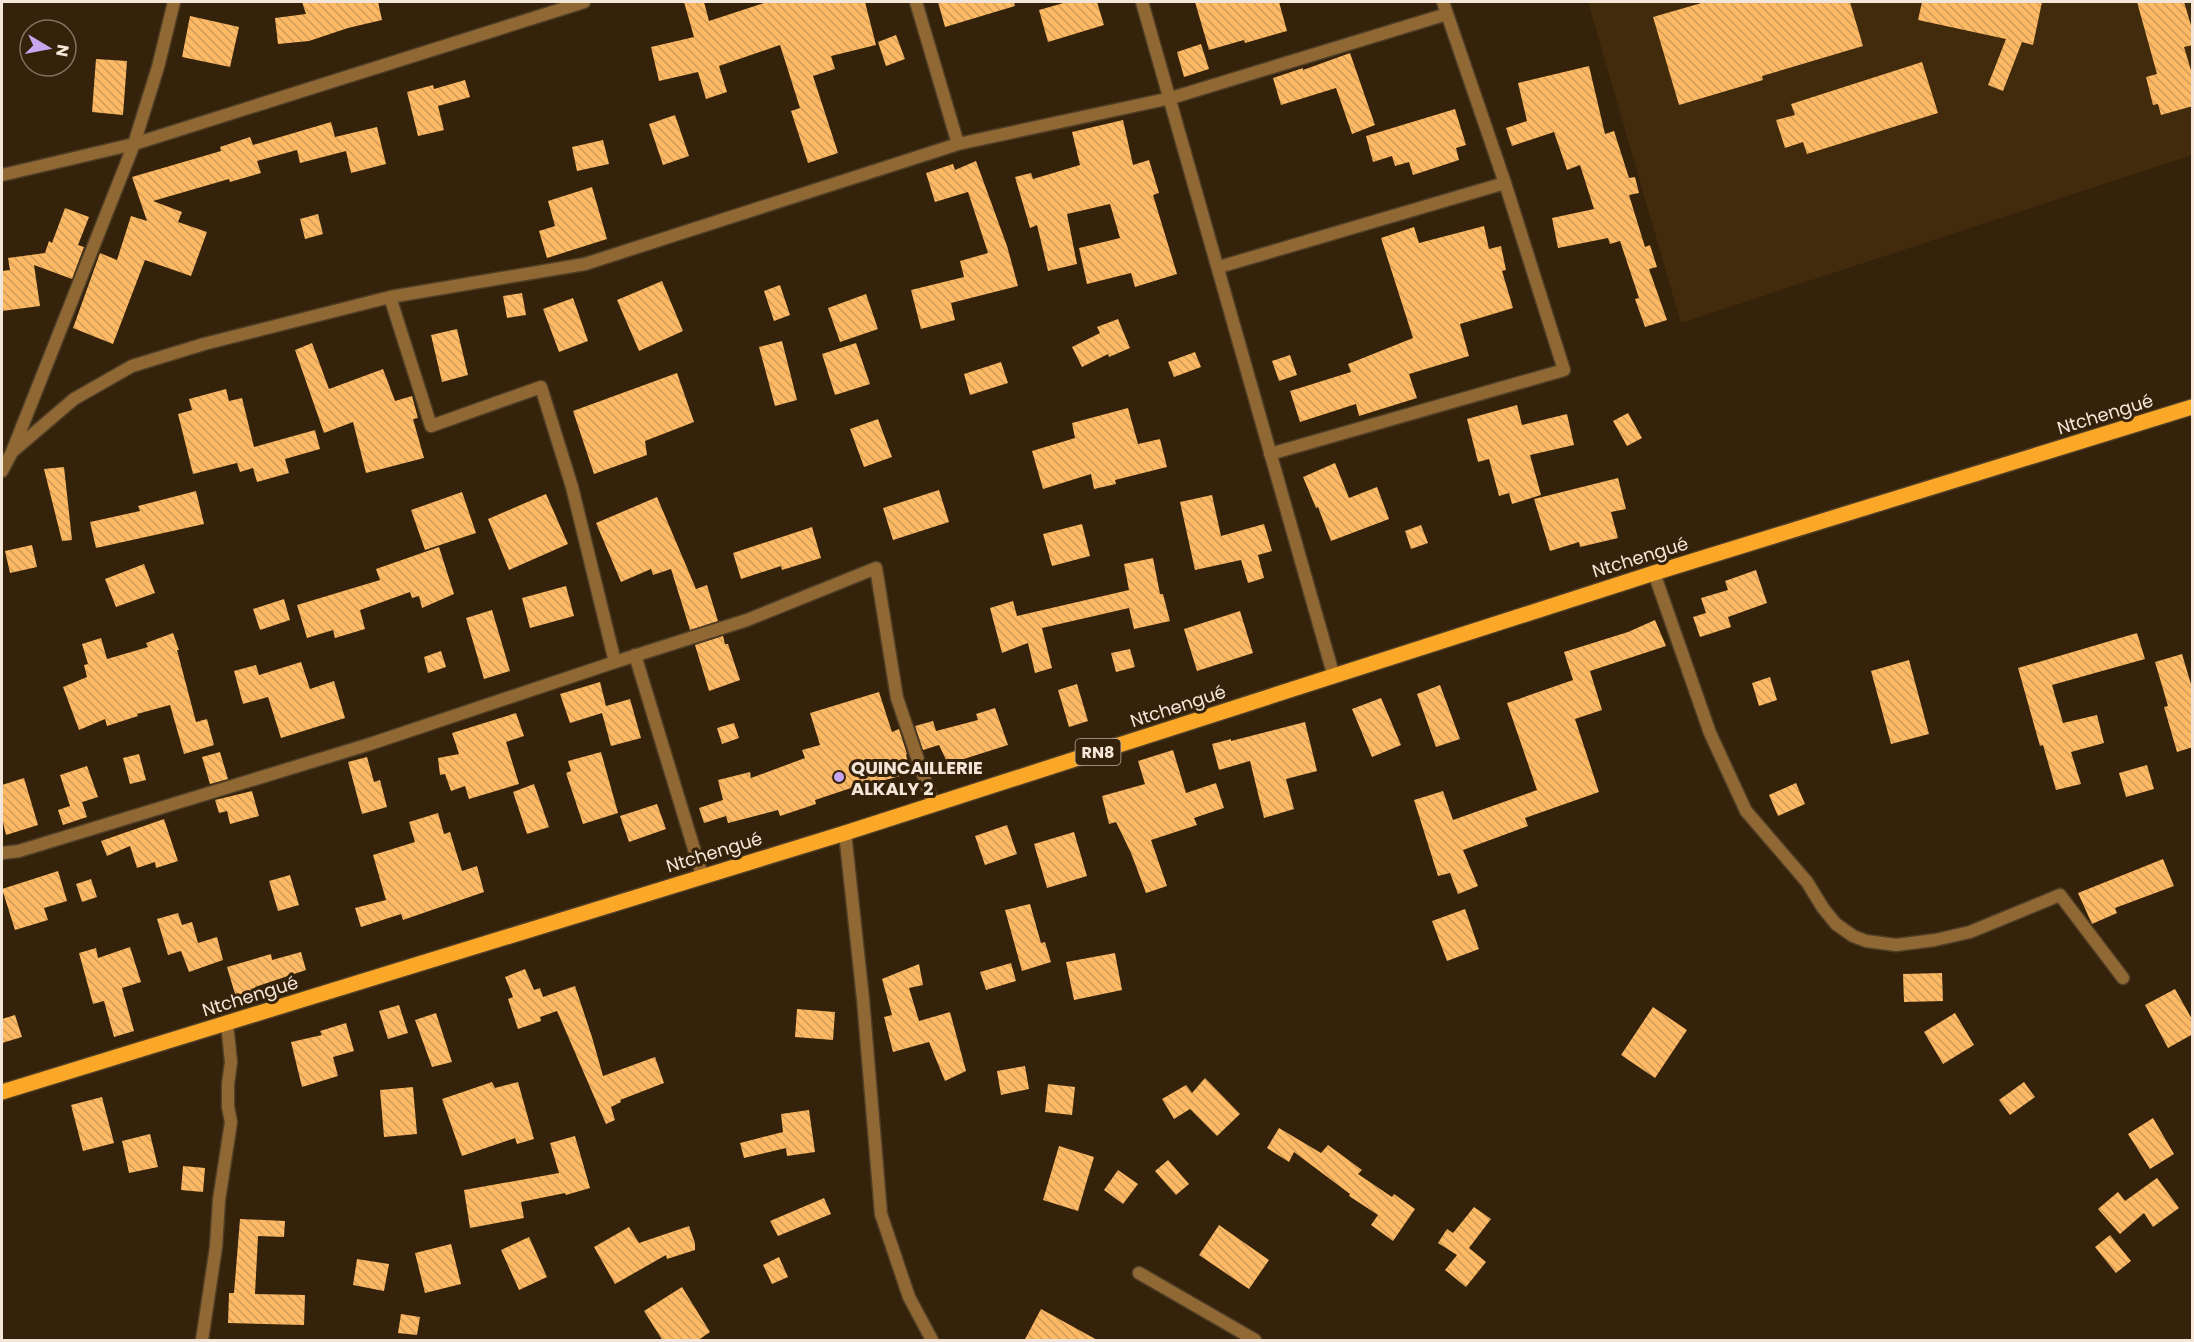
<svg xmlns="http://www.w3.org/2000/svg" width="2194" height="1342" font-family="Poppins,sans-serif">
  <style>
    .built { fill: #422b0c }
    .building { fill: url(#building-back-hatch) }
    .lines { fill: none; stroke-linecap: round; stroke-linejoin: round }
    .street-casing { stroke: #503e27; stroke-width: 15 }
    .primary-casing { stroke: #503e27; stroke-width: 18 }
    .street { stroke: #906834; stroke-width: 12 }
    .primary { stroke: #fba727; stroke-width: 15 }
    .poi-dot { fill: #c7a6f0; stroke: #35220a; stroke-width: 2 }
    .labels { text-anchor: middle; dominant-baseline: central; stroke-width: 6; stroke-linejoin: round; paint-order: stroke }
    .shield { fill: #35220a; stroke: #bbac9b; stroke-width: 1.5 }
    .shield-label { font-size: 16px; font-weight: bold; fill: #f4e7d9 }
    .street-label { font-size: 18px; fill: #f4e7d9; stroke: #35220a }
    .poi-label { font-size: 18px; font-weight: bold; fill: #f4e7d9; stroke: #35220a; text-anchor: start }
  </style>
  <defs>
    <pattern id="building-back-hatch" width="6" height="6" patternUnits="userSpaceOnUse" patternTransform="scale(1.5)"><rect width="6" height="6" fill="#fdb963"/><path d="M-1 5l2 2M0 0l6 6M5-1l2 2" fill="none" stroke="#d09c5a"/></pattern>
  </defs>
  <rect width="100%" height="100%" fill="#35220a"/>
  <!-- built -->
  <path class="built" d="M 1588,2 L 2192,2 L 2192,155 L 1681,323 Z"/>
  <!-- building -->
  <path class="building" d="M 302,2 L 378,2 L 382,20 L 348,28 L 309,41 L 278,44 L 275,18 L 306,14 Z
    M 684,2 L 704,2 L 709,21 L 767,2 L 865,2 L 876,45 L 831,56 L 835,69 L 813,76 L 838,153 L 808,163 L 791,111 L 800,108 L 780,45 L 719,66 L 727,92 L 706,99 L 698,72 L 659,81 L 651,47 L 694,37 Z
    M 938,2 L 1014,2 L 1015,6 L 945,27 Z
    M 1067,2 L 1097,2 L 1104,25 L 1048,42 L 1039,10 Z
    M 1195,2 L 1279,2 L 1287,31 L 1245,43 L 1244,40 L 1209,50 Z
    M 1705,2 L 1850,2 L 1863,46 L 1762,76 L 1763,80 L 1679,105 L 1653,17 Z
    M 1922,2 L 2042,2 L 2033,45 L 2022,42 L 2003,91 L 1988,85 L 2006,39 L 1918,20 Z
    M 2137,2 L 2184,2 L 2193,32 L 2193,45 L 2184,47 L 2193,77 L 2193,106 L 2161,115 L 2158,104 L 2153,105 L 2146,77 L 2157,74 Z
    M 190,16 L 239,27 L 230,67 L 182,57 Z
    M 896,35 L 905,59 L 886,66 L 878,42 Z
    M 1201,44 L 1209,69 L 1184,77 L 1177,52 Z
    M 1350,53 L 1375,125 L 1352,134 L 1336,88 L 1281,105 L 1273,78 L 1303,68 L 1303,70 Z
    M 96,59 L 127,61 L 123,115 L 92,112 Z
    M 1922,62 L 1938,113 L 1807,154 L 1803,142 L 1785,148 L 1776,120 L 1795,115 L 1791,104 Z
    M 1589,66 L 1605,134 L 1614,131 L 1629,178 L 1635,177 L 1639,193 L 1629,195 L 1645,247 L 1650,245 L 1657,267 L 1649,269 L 1667,320 L 1645,327 L 1635,299 L 1639,298 L 1620,241 L 1610,244 L 1608,238 L 1558,248 L 1552,218 L 1594,209 L 1580,165 L 1567,170 L 1554,132 L 1512,146 L 1506,128 L 1527,121 L 1518,83 Z
    M 465,80 L 470,97 L 438,106 L 444,130 L 418,136 L 407,92 L 433,85 L 434,89 Z
    M 1455,109 L 1466,145 L 1456,148 L 1459,160 L 1413,175 L 1409,162 L 1395,166 L 1392,156 L 1373,162 L 1366,136 Z
    M 675,115 L 689,156 L 663,165 L 649,124 Z
    M 1123,120 L 1133,165 L 1149,160 L 1159,193 L 1153,195 L 1177,274 L 1135,287 L 1131,273 L 1087,284 L 1079,248 L 1120,238 L 1110,204 L 1067,214 L 1077,264 L 1048,271 L 1037,225 L 1030,228 L 1015,177 L 1031,173 L 1033,179 L 1080,165 L 1072,132 Z
    M 331,122 L 335,137 L 377,127 L 386,164 L 351,173 L 346,151 L 300,163 L 297,150 L 257,161 L 261,173 L 230,182 L 229,179 L 153,201 L 182,212 L 178,222 L 207,232 L 191,276 L 145,260 L 113,344 L 73,328 L 100,253 L 117,260 L 131,216 L 147,221 L 132,177 L 221,151 L 220,147 L 250,137 L 253,145 Z
    M 603,140 L 609,164 L 577,171 L 572,147 Z
    M 976,161 L 1007,246 L 1018,286 L 951,303 L 955,320 L 921,329 L 911,290 L 964,277 L 960,261 L 988,253 L 968,192 L 935,202 L 926,173 L 953,164 L 955,170 Z
    M 592,187 L 607,239 L 547,258 L 539,231 L 555,226 L 548,201 Z
    M 65,208 L 89,217 L 78,245 L 84,247 L 72,279 L 34,265 L 40,306 L 2,311 L 2,271 L 10,270 L 8,258 L 45,253 L 49,241 L 52,243 Z
    M 318,214 L 323,234 L 305,239 L 300,219 Z
    M 1484,226 L 1489,249 L 1501,246 L 1506,270 L 1502,271 L 1513,308 L 1460,324 L 1469,356 L 1409,374 L 1417,398 L 1359,416 L 1356,404 L 1300,422 L 1290,391 L 1351,372 L 1348,364 L 1413,338 L 1381,238 L 1414,227 L 1419,243 Z
    M 662,281 L 683,331 L 639,351 L 617,300 Z
    M 780,285 L 790,315 L 774,321 L 764,291 Z
    M 522,293 L 526,315 L 507,318 L 503,296 Z
    M 866,294 L 878,329 L 840,342 L 828,308 Z
    M 573,298 L 588,341 L 559,352 L 543,309 Z
    M 1118,319 L 1130,348 L 1109,357 L 1108,354 L 1082,367 L 1072,347 L 1100,333 L 1097,327 Z
    M 457,329 L 468,375 L 442,382 L 431,335 Z
    M 782,341 L 797,400 L 775,406 L 759,347 Z
    M 312,343 L 329,389 L 383,369 L 395,401 L 412,396 L 418,418 L 413,419 L 424,458 L 366,473 L 353,422 L 324,433 L 295,350 Z
    M 856,343 L 870,384 L 835,395 L 822,354 Z
    M 1195,352 L 1201,367 L 1174,377 L 1168,362 Z
    M 1290,355 L 1297,375 L 1279,381 L 1272,361 Z
    M 1001,362 L 1008,383 L 970,395 L 964,374 Z
    M 677,373 L 694,422 L 645,441 L 647,455 L 594,474 L 573,411 Z
    M 226,389 L 229,401 L 242,398 L 254,447 L 315,430 L 320,449 L 285,459 L 289,473 L 257,482 L 253,468 L 240,472 L 237,463 L 193,474 L 178,414 L 192,410 L 189,399 Z
    M 1517,405 L 1522,425 L 1567,414 L 1574,445 L 1530,455 L 1541,495 L 1512,504 L 1509,493 L 1499,496 L 1489,459 L 1478,462 L 1467,419 Z
    M 1128,408 L 1138,444 L 1160,439 L 1167,467 L 1115,480 L 1116,484 L 1094,489 L 1091,474 L 1043,489 L 1032,451 L 1075,438 L 1072,423 Z
    M 1628,413 L 1642,438 L 1627,446 L 1613,421 Z
    M 878,419 L 892,457 L 864,467 L 850,429 Z
    M 1335,463 L 1349,498 L 1377,487 L 1389,519 L 1331,541 L 1318,507 L 1316,508 L 1303,477 Z
    M 64,467 L 72,540 L 62,541 L 44,469 Z
    M 1618,478 L 1626,509 L 1611,512 L 1618,538 L 1580,547 L 1579,542 L 1550,551 L 1534,499 Z
    M 939,490 L 949,522 L 893,540 L 883,508 Z
    M 196,491 L 204,524 L 96,548 L 90,522 L 140,511 L 138,506 Z
    M 462,492 L 476,533 L 425,550 L 411,510 Z
    M 546,494 L 568,544 L 509,570 L 488,519 Z
    M 1212,495 L 1221,536 L 1264,524 L 1272,551 L 1258,555 L 1264,578 L 1248,583 L 1241,560 L 1195,570 L 1180,502 Z
    M 657,497 L 696,589 L 707,585 L 718,621 L 690,630 L 671,569 L 653,575 L 651,569 L 621,582 L 596,523 Z
    M 1082,524 L 1090,556 L 1052,566 L 1043,534 Z
    M 1421,525 L 1428,543 L 1411,549 L 1405,531 Z
    M 812,527 L 821,558 L 782,570 L 781,566 L 741,579 L 733,553 Z
    M 32,545 L 37,567 L 10,573 L 5,551 Z
    M 439,547 L 454,594 L 422,608 L 419,596 L 412,598 L 410,592 L 360,610 L 365,629 L 335,638 L 333,630 L 307,638 L 297,605 L 380,580 L 376,569 Z
    M 1153,558 L 1160,594 L 1163,594 L 1170,621 L 1134,629 L 1129,608 L 1042,628 L 1052,668 L 1035,673 L 1028,643 L 1002,653 L 990,608 L 1013,601 L 1017,616 L 1129,590 L 1124,564 Z
    M 144,564 L 155,593 L 116,607 L 105,579 Z
    M 1756,570 L 1767,603 L 1728,617 L 1731,627 L 1700,637 L 1693,617 L 1706,613 L 1701,598 L 1728,590 L 1725,581 Z
    M 566,586 L 574,616 L 530,628 L 522,598 Z
    M 284,599 L 290,620 L 260,630 L 253,609 Z
    M 492,610 L 510,671 L 484,679 L 466,618 Z
    M 1240,611 L 1253,653 L 1197,671 L 1184,629 Z
    M 1655,620 L 1666,646 L 1590,671 L 1602,710 L 1575,719 L 1599,792 L 1525,818 L 1528,826 L 1463,850 L 1478,886 L 1458,894 L 1450,873 L 1438,876 L 1414,800 L 1443,791 L 1453,820 L 1537,790 L 1507,703 L 1573,680 L 1564,652 L 1628,632 Z
    M 173,633 L 179,650 L 177,650 L 196,722 L 207,719 L 214,745 L 184,754 L 170,705 L 137,714 L 138,716 L 107,726 L 105,719 L 79,730 L 63,687 L 87,677 L 84,665 L 88,664 L 82,644 L 101,638 L 107,659 L 148,647 L 146,643 Z
    M 2137,633 L 2145,659 L 2052,685 L 2063,723 L 2097,715 L 2104,743 L 2071,752 L 2081,784 L 2056,790 L 2043,745 L 2040,746 L 2018,668 Z
    M 723,636 L 725,644 L 728,644 L 740,680 L 709,691 L 695,645 Z
    M 1130,649 L 1135,667 L 1116,672 L 1111,653 Z
    M 441,651 L 446,667 L 428,673 L 424,657 Z
    M 2182,654 L 2193,691 L 2193,747 L 2177,752 L 2164,707 L 2168,706 L 2155,662 Z
    M 1909,660 L 1929,734 L 1891,744 L 1871,671 Z
    M 301,662 L 310,689 L 334,681 L 345,718 L 281,738 L 268,697 L 243,704 L 234,671 L 256,665 L 259,675 Z
    M 1770,677 L 1777,700 L 1759,706 L 1752,683 Z
    M 600,682 L 606,706 L 630,699 L 641,738 L 611,746 L 602,713 L 570,723 L 560,694 Z
    M 1077,684 L 1088,721 L 1069,727 L 1058,690 Z
    M 1440,685 L 1460,739 L 1436,747 L 1417,694 Z
    M 879,692 L 892,732 L 899,729 L 907,754 L 906,755 L 911,773 L 867,785 L 866,783 L 815,800 L 816,804 L 780,816 L 778,810 L 728,823 L 726,816 L 704,823 L 699,808 L 723,800 L 718,780 L 750,772 L 751,778 L 805,758 L 802,750 L 820,745 L 810,713 Z
    M 1381,698 L 1401,745 L 1372,757 L 1352,709 Z
    M 995,708 L 1008,745 L 948,764 L 939,745 L 923,750 L 915,726 L 933,721 L 936,731 L 978,720 L 976,714 Z
    M 516,713 L 524,736 L 506,742 L 519,784 L 469,799 L 465,786 L 451,791 L 445,774 L 440,775 L 438,758 L 459,754 L 452,733 Z
    M 1305,722 L 1317,771 L 1286,779 L 1294,809 L 1264,818 L 1250,761 L 1219,770 L 1212,744 L 1231,739 L 1231,741 Z
    M 734,723 L 739,738 L 722,744 L 717,728 Z
    M 1173,750 L 1186,793 L 1216,783 L 1224,808 L 1194,818 L 1197,825 L 1151,840 L 1167,886 L 1146,893 L 1131,853 L 1116,822 L 1109,824 L 1102,796 L 1145,784 L 1138,761 Z
    M 220,752 L 228,779 L 210,784 L 202,757 Z
    M 601,752 L 618,813 L 583,824 L 566,773 L 571,771 L 568,761 Z
    M 139,754 L 146,780 L 130,784 L 123,758 Z
    M 367,757 L 374,782 L 380,780 L 387,807 L 362,814 L 348,762 Z
    M 2147,765 L 2154,789 L 2126,797 L 2119,773 Z
    M 87,766 L 98,797 L 70,806 L 60,775 Z
    M 24,778 L 38,825 L 6,835 L 2,818 L 2,785 Z
    M 1796,783 L 1805,804 L 1778,816 L 1769,795 Z
    M 534,784 L 549,827 L 527,834 L 513,792 Z
    M 252,791 L 259,816 L 230,824 L 227,811 L 219,813 L 215,800 Z
    M 82,802 L 87,817 L 63,825 L 58,810 Z
    M 657,804 L 666,829 L 629,842 L 620,816 Z
    M 438,813 L 444,834 L 450,832 L 462,871 L 477,866 L 484,892 L 403,920 L 401,914 L 361,927 L 355,908 L 386,900 L 373,855 L 415,842 L 409,822 Z
    M 164,819 L 178,861 L 156,868 L 155,862 L 137,868 L 130,846 L 107,856 L 101,841 Z
    M 1007,825 L 1017,854 L 985,865 L 975,836 Z
    M 1074,832 L 1087,876 L 1047,888 L 1034,844 Z
    M 2163,859 L 2174,886 L 2115,908 L 2117,913 L 2092,924 L 2078,893 Z
    M 58,871 L 67,901 L 44,908 L 48,920 L 15,930 L 2,889 Z
    M 290,875 L 299,905 L 278,911 L 269,881 Z
    M 91,879 L 97,897 L 82,902 L 76,884 Z
    M 1030,904 L 1041,943 L 1045,942 L 1051,962 L 1022,971 L 1005,910 Z
    M 1465,909 L 1479,949 L 1447,961 L 1432,921 Z
    M 178,913 L 182,925 L 192,922 L 198,943 L 217,937 L 223,960 L 189,972 L 181,951 L 168,955 L 157,919 Z
    M 130,947 L 141,982 L 122,988 L 134,1031 L 114,1037 L 104,1001 L 93,1004 L 79,953 L 96,948 L 98,958 Z
    M 301,952 L 306,970 L 255,987 L 257,994 L 237,1001 L 227,967 L 271,954 L 272,960 Z
    M 1115,953 L 1122,990 L 1074,1000 L 1066,962 Z
    M 1011,963 L 1016,981 L 986,990 L 980,972 Z
    M 919,964 L 923,985 L 909,988 L 919,1021 L 950,1012 L 966,1071 L 945,1081 L 929,1042 L 893,1052 L 884,1017 L 892,1015 L 882,979 Z
    M 525,969 L 534,990 L 540,988 L 543,997 L 575,986 L 592,1037 L 603,1076 L 655,1057 L 664,1083 L 620,1100 L 621,1102 L 611,1107 L 615,1120 L 606,1124 L 557,1011 L 540,1017 L 541,1021 L 518,1029 L 508,999 L 513,997 L 505,977 Z
    M 1942,973 L 1943,1001 L 1904,1002 L 1903,974 Z
    M 2175,989 L 2193,1021 L 2193,1034 L 2168,1048 L 2145,1005 Z
    M 399,1005 L 408,1033 L 388,1039 L 379,1011 Z
    M 1653,1007 L 1687,1030 L 1655,1078 L 1621,1055 Z
    M 797,1009 L 835,1012 L 833,1040 L 795,1037 Z
    M 436,1013 L 452,1062 L 432,1067 L 415,1020 Z
    M 1955,1013 L 1974,1045 L 1943,1064 L 1924,1032 Z
    M 15,1015 L 22,1037 L 2,1043 L 2,1019 Z
    M 346,1023 L 354,1051 L 333,1057 L 338,1076 L 302,1087 L 291,1042 L 322,1035 L 320,1031 Z
    M 1025,1066 L 1029,1089 L 1001,1095 L 997,1071 Z
    M 1205,1078 L 1240,1114 L 1217,1136 L 1190,1109 L 1174,1119 L 1162,1099 L 1186,1085 L 1192,1093 Z
    M 492,1082 L 495,1088 L 518,1082 L 534,1139 L 517,1144 L 515,1138 L 462,1156 L 442,1099 Z
    M 2024,1082 L 2035,1097 L 2010,1115 L 1999,1100 Z
    M 1048,1084 L 1075,1087 L 1072,1115 L 1045,1112 Z
    M 413,1087 L 417,1134 L 384,1137 L 380,1090 Z
    M 102,1097 L 114,1143 L 83,1151 L 71,1105 Z
    M 809,1110 L 815,1152 L 787,1156 L 786,1148 L 744,1158 L 740,1143 L 783,1132 L 781,1114 Z
    M 2153,1118 L 2174,1154 L 2150,1169 L 2128,1134 Z
    M 1279,1128 L 1321,1153 L 1328,1145 L 1362,1170 L 1358,1174 L 1392,1197 L 1394,1194 L 1415,1209 L 1393,1241 L 1371,1225 L 1378,1215 L 1349,1196 L 1350,1194 L 1294,1152 L 1289,1162 L 1267,1148 Z
    M 150,1134 L 158,1167 L 129,1173 L 122,1141 Z
    M 575,1136 L 590,1188 L 566,1195 L 565,1193 L 521,1202 L 524,1218 L 470,1228 L 464,1190 L 559,1173 L 550,1143 Z
    M 1059,1146 L 1094,1157 L 1078,1211 L 1043,1200 Z
    M 1168,1160 L 1189,1184 L 1176,1195 L 1155,1171 Z
    M 183,1166 L 205,1168 L 203,1192 L 181,1190 Z
    M 1118,1170 L 1138,1184 L 1123,1204 L 1104,1190 Z
    M 2157,1178 L 2179,1208 L 2153,1227 L 2144,1213 L 2120,1234 L 2098,1209 L 2118,1192 L 2125,1201 Z
    M 824,1198 L 831,1214 L 778,1236 L 770,1221 Z
    M 1474,1207 L 1491,1219 L 1469,1248 L 1486,1262 L 1466,1287 L 1445,1270 L 1457,1255 L 1438,1243 L 1447,1229 L 1453,1233 Z
    M 240,1219 L 285,1221 L 284,1237 L 258,1236 L 255,1294 L 305,1295 L 304,1325 L 228,1323 L 229,1293 L 234,1293 Z
    M 1219,1225 L 1269,1260 L 1249,1289 L 1199,1255 Z
    M 689,1226 L 695,1243 L 695,1250 L 667,1259 L 666,1255 L 615,1284 L 594,1247 L 629,1227 L 639,1243 Z
    M 2110,1235 L 2131,1261 L 2116,1273 L 2095,1247 Z
    M 529,1237 L 547,1277 L 519,1290 L 501,1250 Z
    M 451,1244 L 461,1284 L 425,1293 L 415,1253 Z
    M 779,1257 L 788,1277 L 772,1284 L 763,1265 Z
    M 357,1259 L 389,1264 L 384,1291 L 353,1285 Z
    M 682,1287 L 710,1332 L 697,1341 L 663,1341 L 644,1311 Z
    M 1041,1309 L 1099,1341 L 1024,1341 Z
    M 401,1314 L 420,1317 L 417,1335 L 398,1333 Z"/>
  <g class="lines">
    <defs>
      <path id="street" d="M 916,2 L 958,144
        M 1142,2 L 1334,677
        M 2,175 L 134,144 L 584,2
        M 1219,267 L 1505,183
        M 12,452 L 74,399 L 132,366 L 204,344 L 390,297 L 585,264 L 958,144 L 1171,98 L 1447,14
        M 1270,454 L 1564,370 L 1505,183 L 1443,2
        M 2,471 L 12,452 L 134,144 L 158,67 L 174,2
        M 1654,573 L 1710,733 L 1746,811 L 1807,882 L 1823,908 L 1836,924 L 1853,936 L 1866,941 L 1896,945 L 1935,940 L 1970,932 L 2060,895 L 2123,978
        M 635,655 L 702,875
        M 615,662 L 747,620 L 876,568 L 897,698 L 933,804
        M 845,833 L 863,999 L 881,1214 L 909,1297 L 932,1340
        M 2,853 L 19,851 L 370,744 L 615,662 L 572,487 L 541,387 L 431,426 L 390,297
        M 1139,1273 L 1255,1340
        M 202,1340 L 216,1247 L 219,1200 L 231,1122 L 228,1107 L 228,1084 L 231,1062 L 227,1024"/>
      <path id="primary" d="M 2,1092 L 845,833 L 1654,573 L 2192,407"/>
    </defs>
    <!-- street casing -->
    <use href="#street" class="street-casing"/>
    <!-- primary casing -->
    <use href="#primary" class="primary-casing"/>
    <!-- street -->
    <use href="#street" class="street"/>
    <!-- primary -->
    <use href="#primary" class="primary"/>
  </g>
  <!-- markers -->
  <circle class="poi-dot" cx="839" cy="777" r="6"/>
  <g class="labels">
    <!-- shield labels -->
    <rect class="shield" x="1075.5" y="739" width="45" height="26" rx="4.5"/>
    <g class="shield-label">
      <text x="1098" y="752">RN8</text>
    </g>
    <!-- street labels -->
    <g class="street-label">
      <text transform="translate(2105 414) rotate(-17)">Ntchengué</text>
      <text transform="translate(1640 557) rotate(-17)">Ntchengué</text>
      <text transform="translate(1178 706) rotate(-18)">Ntchengué</text>
      <text transform="translate(714 852) rotate(-17)">Ntchengué</text>
      <text transform="translate(250 996) rotate(-17)">Ntchengué</text>
    </g>
    <!-- poi labels -->
    <g class="poi-label">
      <text x="851" y="767">QUINCAILLERIE<tspan x="851" dy="21">ALKALY 2</tspan></text>
    </g>
  </g>
  <!-- border -->
  <rect width="2194" height="1342" fill="none" stroke="#f4e7d9" stroke-width="6"/>
  <!-- north arrow -->
  <g transform="translate(48 48) rotate(100)"><circle r="28" fill="#35220a" stroke="#81715d" stroke-width="1.5"/>
  <path d="M0-4.5L10 22L0 15L-10 22Z" fill="#c7a6f0"/>
  <text y="-9" font-size="16" font-weight="bold" text-anchor="middle" fill="#f4e7d9">N</text>
  </g>
</svg>
